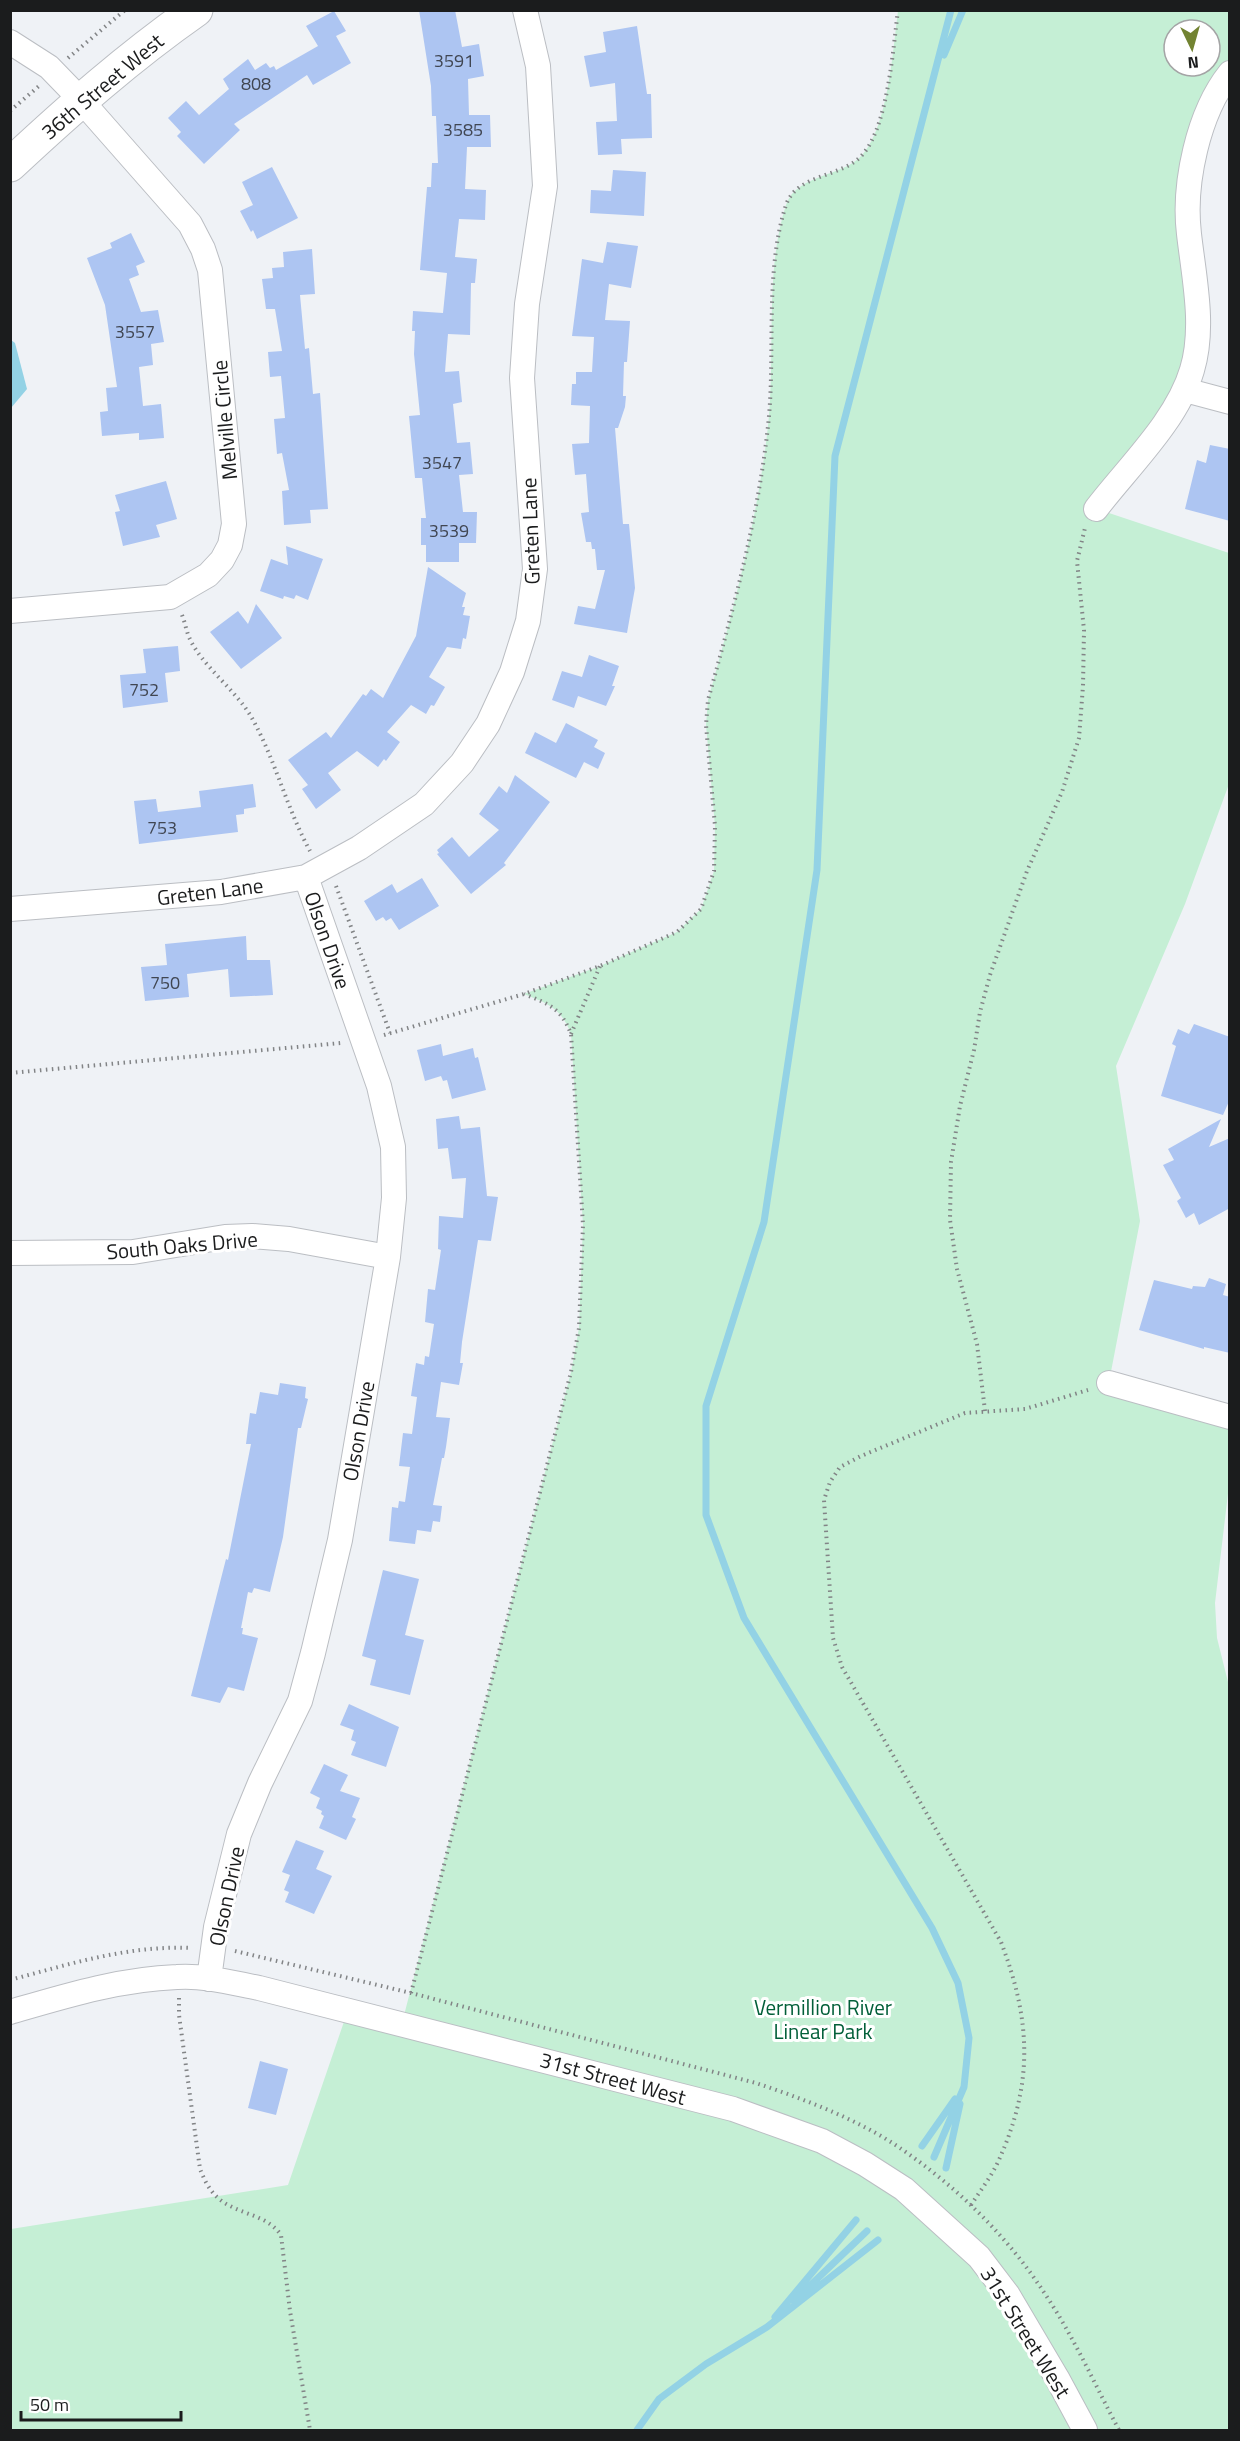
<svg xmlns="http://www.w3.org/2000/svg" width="1240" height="2441" font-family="'Titillium Web',sans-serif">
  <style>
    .green { fill: #c5efd5; fill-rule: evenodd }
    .water { fill: #93d2e5 }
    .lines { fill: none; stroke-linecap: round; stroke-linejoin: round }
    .stream { stroke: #93d2e5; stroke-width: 7 }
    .building { fill: #adc5f2 }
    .street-casing { stroke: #bbbec3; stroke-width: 26 }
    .secondary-casing { stroke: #bbbec3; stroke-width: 35 }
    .path { stroke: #828486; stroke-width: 4; stroke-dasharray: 1.5 4.5; stroke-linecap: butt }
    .street { stroke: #fff; stroke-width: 24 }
    .secondary { stroke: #fff; stroke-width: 33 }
    .labels { text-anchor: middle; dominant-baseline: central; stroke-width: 6; stroke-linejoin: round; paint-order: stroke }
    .number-label { font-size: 18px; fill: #404652 }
    .street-label { font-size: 21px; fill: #1b1c1d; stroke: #fff }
    .park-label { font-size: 21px; fill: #025f39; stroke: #fff }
  </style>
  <rect width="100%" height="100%" fill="#eff2f6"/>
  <!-- green -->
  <path class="green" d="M 898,11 L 1229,11 L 1229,73 L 1203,124 L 1193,369 L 1097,509 L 1229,553 L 1229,784 L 1185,904 L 1116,1066 L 1140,1221 L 1109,1382 L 1229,1417 L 1229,1485 L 1215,1603 L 1217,1638 L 1230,1690 L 1229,2430 L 11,2430 L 11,2229 L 288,2185 L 348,2010 L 402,2023 L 571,1372 L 579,1328 L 583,1225 L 571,1034 C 561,1008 549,1004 524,994 L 600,966 L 677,932 L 701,909 L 714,871 L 715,826 L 706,725 L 708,700 C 733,610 758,519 768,426 C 776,356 764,272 786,205 C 797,173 843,178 863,154 C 888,125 893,49 898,11 ZM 1174,30 L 1210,30 L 1210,66 L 1174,66 Z"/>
  <!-- water -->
  <path class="water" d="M 11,340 L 15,343 L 27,389 L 11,408 Z"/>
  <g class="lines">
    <!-- stream -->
    <path class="stream" d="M 944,55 L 963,10
      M 922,2146 L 955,2099
      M 934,2157 L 964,2087 L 969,2038 L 958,1983 L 932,1928 L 744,1618 L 706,1515 L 706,1406 L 764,1222 L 817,870 L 835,456 L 951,10
      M 946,2168 L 960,2104
      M 794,2301 L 867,2231
      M 775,2317 L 856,2220
      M 637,2430 L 659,2399 L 706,2364 L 767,2327 L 878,2240"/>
  </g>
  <!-- building -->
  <path class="building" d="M 419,10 L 455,10 L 462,47 L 479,44 L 484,76 L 468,79 L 469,115 L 490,115 L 491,147 L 467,147 L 465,189 L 486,190 L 485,220 L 459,219 L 455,257 L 477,259 L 475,283 L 471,283 L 470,335 L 448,334 L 445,372 L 459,371 L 462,402 L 453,404 L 457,443 L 470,442 L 473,474 L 459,475 L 463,512 L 477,512 L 476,543 L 459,543 L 459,562 L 426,562 L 426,545 L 421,545 L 421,518 L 426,518 L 422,478 L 415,478 L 409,416 L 420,415 L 414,354 L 415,331 L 412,331 L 413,311 L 443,313 L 447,273 L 420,270 L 427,187 L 431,187 L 432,163 L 438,163 L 436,116 L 432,116 L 431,86 Z
    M 334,11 L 346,31 L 336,36 L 351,63 L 313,85 L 307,75 L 234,124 L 240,130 L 204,164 L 177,136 L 181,132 L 168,118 L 186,101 L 199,115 L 229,89 L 223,79 L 248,59 L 255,70 L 266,63 L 270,68 L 274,66 L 276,70 L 318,46 L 306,26 Z
    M 637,26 L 647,94 L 651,94 L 652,138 L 621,139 L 622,154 L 598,155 L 596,122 L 617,121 L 615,83 L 590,87 L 584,56 L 606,52 L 603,32 Z
    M 272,167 L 298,218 L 257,239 L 253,230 L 251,232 L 240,211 L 253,205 L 242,182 Z
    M 613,170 L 646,172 L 644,216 L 590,213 L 591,190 L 611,191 Z
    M 131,233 L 145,262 L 136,266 L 139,275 L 129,279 L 141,312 L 158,310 L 164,342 L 151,344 L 153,365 L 139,367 L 143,406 L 161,404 L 164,438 L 139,440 L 139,433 L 102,436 L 100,412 L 108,411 L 106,388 L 117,387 L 105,305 L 87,258 L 112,248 L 110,243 Z
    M 607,242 L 638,246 L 631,288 L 609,284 L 605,320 L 630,321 L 627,362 L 624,362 L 623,396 L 626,396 L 625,407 L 618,428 L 615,428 L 623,524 L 629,524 L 635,588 L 627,633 L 574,624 L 578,606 L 595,609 L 605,570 L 597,570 L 595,549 L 592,549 L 591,542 L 586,542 L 581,513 L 589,512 L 586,474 L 575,475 L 572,444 L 589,443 L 590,406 L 571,405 L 572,384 L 576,384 L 576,372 L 592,372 L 594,337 L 572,336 L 582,259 L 603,263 Z
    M 312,249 L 315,294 L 300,295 L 305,349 L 309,348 L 313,394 L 320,393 L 328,509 L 310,510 L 311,523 L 284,525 L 282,491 L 289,490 L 282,453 L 277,454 L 274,419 L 285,418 L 281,376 L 270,377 L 268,352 L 282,351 L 275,309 L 266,309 L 262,279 L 273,278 L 272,268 L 284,267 L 283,252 Z
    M 1210,445 L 1230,449 L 1230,521 L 1185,509 L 1197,460 L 1206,463 Z
    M 166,481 L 177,519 L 156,525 L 160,537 L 123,546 L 115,512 L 120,511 L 115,495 Z
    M 286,546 L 323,559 L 308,600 L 296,595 L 294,599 L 284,596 L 283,599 L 260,591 L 271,559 L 288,565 Z
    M 428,567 L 466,593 L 462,607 L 465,607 L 463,615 L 470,616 L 466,639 L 463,638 L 461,649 L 447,647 L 429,677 L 445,687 L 434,706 L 431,705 L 426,714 L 411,705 L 387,732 L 400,742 L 386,761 L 384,759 L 378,767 L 357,751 L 328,773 L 341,790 L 316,809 L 302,789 L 308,785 L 288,760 L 326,732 L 331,738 L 363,694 L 366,696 L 371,689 L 383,698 L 416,636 Z
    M 256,604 L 282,638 L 241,669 L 210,632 L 238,611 L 248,624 Z
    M 178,646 L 180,671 L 165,673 L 168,702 L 123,708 L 120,675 L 146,673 L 143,649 Z
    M 589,655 L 619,666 L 612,686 L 615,686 L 606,706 L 578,696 L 574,708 L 552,700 L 562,671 L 582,677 Z
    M 566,723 L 598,740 L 594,747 L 605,753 L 598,769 L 584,762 L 576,778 L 525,753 L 535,732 L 556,743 Z
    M 515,775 L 550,802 L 504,863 L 506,865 L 471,894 L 437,854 L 439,853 L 437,850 L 452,837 L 469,857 L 499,830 L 479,814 L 499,786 L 507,793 Z
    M 253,784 L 256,807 L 244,809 L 244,814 L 236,815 L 238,832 L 139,844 L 134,801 L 156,799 L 158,812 L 201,807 L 199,791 Z
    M 422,878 L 439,906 L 399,930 L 391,918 L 386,921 L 383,917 L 376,921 L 364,901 L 392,884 L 397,893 Z
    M 246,936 L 247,960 L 270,960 L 273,995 L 230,997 L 228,969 L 187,974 L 189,997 L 145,1001 L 141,967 L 167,965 L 165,944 Z
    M 1194,1024 L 1230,1037 L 1230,1099 L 1223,1115 L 1161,1096 L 1176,1046 L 1172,1044 L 1178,1029 L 1189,1034 Z
    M 441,1044 L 443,1056 L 473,1048 L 475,1058 L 478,1057 L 486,1090 L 452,1099 L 447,1080 L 443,1081 L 441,1076 L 425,1081 L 417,1050 Z
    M 459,1116 L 461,1129 L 480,1127 L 487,1196 L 498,1197 L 491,1241 L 478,1240 L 462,1342 L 460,1363 L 463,1363 L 459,1385 L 441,1382 L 436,1417 L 450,1418 L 446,1447 L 444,1458 L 442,1458 L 433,1505 L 442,1506 L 440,1522 L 433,1521 L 431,1532 L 417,1530 L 415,1544 L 389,1541 L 392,1507 L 398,1508 L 399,1501 L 405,1502 L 410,1467 L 399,1466 L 403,1433 L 412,1434 L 417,1397 L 411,1396 L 416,1363 L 424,1365 L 425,1356 L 429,1357 L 434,1324 L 425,1322 L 428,1289 L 435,1290 L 441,1250 L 438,1249 L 439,1216 L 463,1218 L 466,1178 L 452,1179 L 448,1148 L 438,1149 L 436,1119 Z
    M 1221,1119 L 1209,1147 L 1230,1138 L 1230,1208 L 1199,1225 L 1194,1213 L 1186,1218 L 1177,1201 L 1181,1198 L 1163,1165 L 1174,1160 L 1168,1149 Z
    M 1209,1278 L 1226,1284 L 1223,1295 L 1230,1297 L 1230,1353 L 1204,1347 L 1204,1349 L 1139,1330 L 1154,1280 L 1192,1289 L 1193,1286 L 1205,1287 Z
    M 280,1383 L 306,1387 L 305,1398 L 308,1399 L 301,1428 L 298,1428 L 283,1537 L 270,1592 L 254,1588 L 252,1593 L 248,1592 L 241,1628 L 243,1628 L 242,1634 L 258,1638 L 244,1691 L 228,1687 L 220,1703 L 191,1696 L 226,1559 L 228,1560 L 251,1444 L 246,1444 L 250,1413 L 256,1414 L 260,1392 L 278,1395 Z
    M 383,1570 L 419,1579 L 405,1635 L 424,1640 L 410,1695 L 370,1685 L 376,1660 L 362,1656 Z
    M 349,1704 L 399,1727 L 386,1767 L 351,1755 L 356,1742 L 351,1740 L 354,1730 L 340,1725 Z
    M 324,1764 L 348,1775 L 340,1791 L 360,1798 L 352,1817 L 356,1819 L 346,1840 L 319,1828 L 324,1816 L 321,1814 L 322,1811 L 316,1808 L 320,1798 L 310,1793 Z
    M 296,1840 L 324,1851 L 316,1869 L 332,1876 L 314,1914 L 285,1902 L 289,1892 L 284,1890 L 290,1875 L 282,1872 Z
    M 260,2061 L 288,2069 L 276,2115 L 248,2108 Z"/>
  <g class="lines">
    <defs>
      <path id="street" d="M 10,42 L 49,67 L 80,99 L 190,224 L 203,249 L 210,270 L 234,524 L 230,545 L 222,560 L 208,575 L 170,597 L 10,611
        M 1185,390 L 1230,402
        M 1096,509 C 1128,467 1177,421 1192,370 C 1205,327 1194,278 1189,234 C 1183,184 1198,113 1230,73
        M 10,909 L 221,892 L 306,877 L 359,848 L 424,804 L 462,763 L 488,724 L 512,672 L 528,621 L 535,569 L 522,378 L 527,304 L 545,186 L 538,66 L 525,10
        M 10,1253 L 133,1252 L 225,1237 L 252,1236 L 289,1239 L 388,1257
        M 1109,1383 L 1230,1417
        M 209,1979 L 216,1927 L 239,1834 L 260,1783 L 300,1701 L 313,1653 L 340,1540 L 388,1257 L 394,1198 L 393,1147 L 379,1086 L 306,877
        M 10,2012 C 65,1996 120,1979 177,1977 C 204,1975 233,1983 259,1988 L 733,2109 L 822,2141 L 865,2164 L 904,2189 L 979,2257 L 1008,2295 L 1057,2378 L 1085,2430"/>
      <path id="secondary" d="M 10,165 C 70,109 129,57 196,10"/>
    </defs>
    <!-- street casing -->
    <use href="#street" class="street-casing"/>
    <!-- secondary casing -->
    <use href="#secondary" class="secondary-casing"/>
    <!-- path -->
    <path class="path" d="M 68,58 L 125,10
      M 10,111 L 39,86
      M 182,615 C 185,622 186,630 189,637 C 202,667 237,690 253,720 C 276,762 287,809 310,851
      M 336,886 L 390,1033
      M 571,1034 L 600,966
      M 384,1035 L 524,994 L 600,966 L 677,932 L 701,909 L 714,871 L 715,826 L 706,725 L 708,700 C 733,610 758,519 768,426 C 776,356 764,272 786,205 C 797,173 843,178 863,154 C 888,125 893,49 898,10
      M 10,1073 L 341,1043
      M 985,1411 L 977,1344 L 957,1269 L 950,1220 L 951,1162 L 960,1106 L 974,1050 L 980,1012 L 990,975 L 1027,871 L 1062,792 L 1079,738 L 1083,686 L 1084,630 L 1077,561 L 1085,528
      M 235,1951 L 411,1993 L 756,2083 C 803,2099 852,2117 894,2144 C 953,2183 1007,2235 1045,2294 C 1074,2337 1095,2385 1119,2430
      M 10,1980 C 70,1964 129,1945 192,1948
      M 411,1993 L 571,1372 L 579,1328 L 583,1225 L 571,1034 C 561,1008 549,1004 524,994
      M 179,1998 L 179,2015 L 200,2169 C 204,2179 209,2190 217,2197 C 236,2215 266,2213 281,2235 L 290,2311 L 310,2430
      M 971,2205 C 980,2191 991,2177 998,2162 C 1034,2083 1031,2021 1001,1942 L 842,1667 L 833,1638 L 824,1500 L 830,1482 L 840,1467 L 861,1456 L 965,1413 L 1025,1409 L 1088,1390"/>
    <!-- street -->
    <use href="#street" class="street"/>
    <!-- secondary -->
    <use href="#secondary" class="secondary"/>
  </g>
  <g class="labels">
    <!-- number labels -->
    <g class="number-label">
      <text x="454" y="60">3591</text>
      <text x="256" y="83">808</text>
      <text x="463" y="129">3585</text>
      <text x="135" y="331">3557</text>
      <text x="442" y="462">3547</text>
      <text x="449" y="530">3539</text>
      <text x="144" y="689">752</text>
      <text x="162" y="827">753</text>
      <text x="165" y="982">750</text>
    </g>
    <!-- street labels -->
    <g class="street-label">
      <text transform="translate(102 86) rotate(-40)">36th Street West</text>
      <text transform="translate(224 420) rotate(-95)">Melville Circle</text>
      <text transform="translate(530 531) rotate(-92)">Greten Lane</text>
      <text transform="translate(210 891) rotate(-7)">Greten Lane</text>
      <text transform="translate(328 940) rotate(71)">Olson Drive</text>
      <text transform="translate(182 1245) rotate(-5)">South Oaks Drive</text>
      <text transform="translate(358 1431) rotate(-80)">Olson Drive</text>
      <text transform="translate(226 1896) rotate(-78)">Olson Drive</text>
      <text transform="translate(613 2078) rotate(15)">31st Street West</text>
      <text transform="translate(1026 2332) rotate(58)">31st Street West</text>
    </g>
    <!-- park labels -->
    <g class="park-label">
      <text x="823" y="2007">Vermillion River<tspan x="823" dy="24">Linear Park</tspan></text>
    </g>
  </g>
  <!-- border -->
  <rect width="1240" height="2441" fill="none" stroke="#1b1c1d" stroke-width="24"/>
  <!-- north arrow -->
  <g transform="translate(1192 48) rotate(175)"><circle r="28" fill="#ffffff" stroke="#a4a4a5" stroke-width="1.5"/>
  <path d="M0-4.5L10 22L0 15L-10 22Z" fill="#728331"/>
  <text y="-9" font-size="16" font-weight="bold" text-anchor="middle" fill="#1b1c1d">N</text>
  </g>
  <!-- scale -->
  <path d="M21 2411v9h160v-9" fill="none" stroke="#1b1c1d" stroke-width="3"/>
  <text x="30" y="2411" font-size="18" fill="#1b1c1d" stroke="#ffffff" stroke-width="4.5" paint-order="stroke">50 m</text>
</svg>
